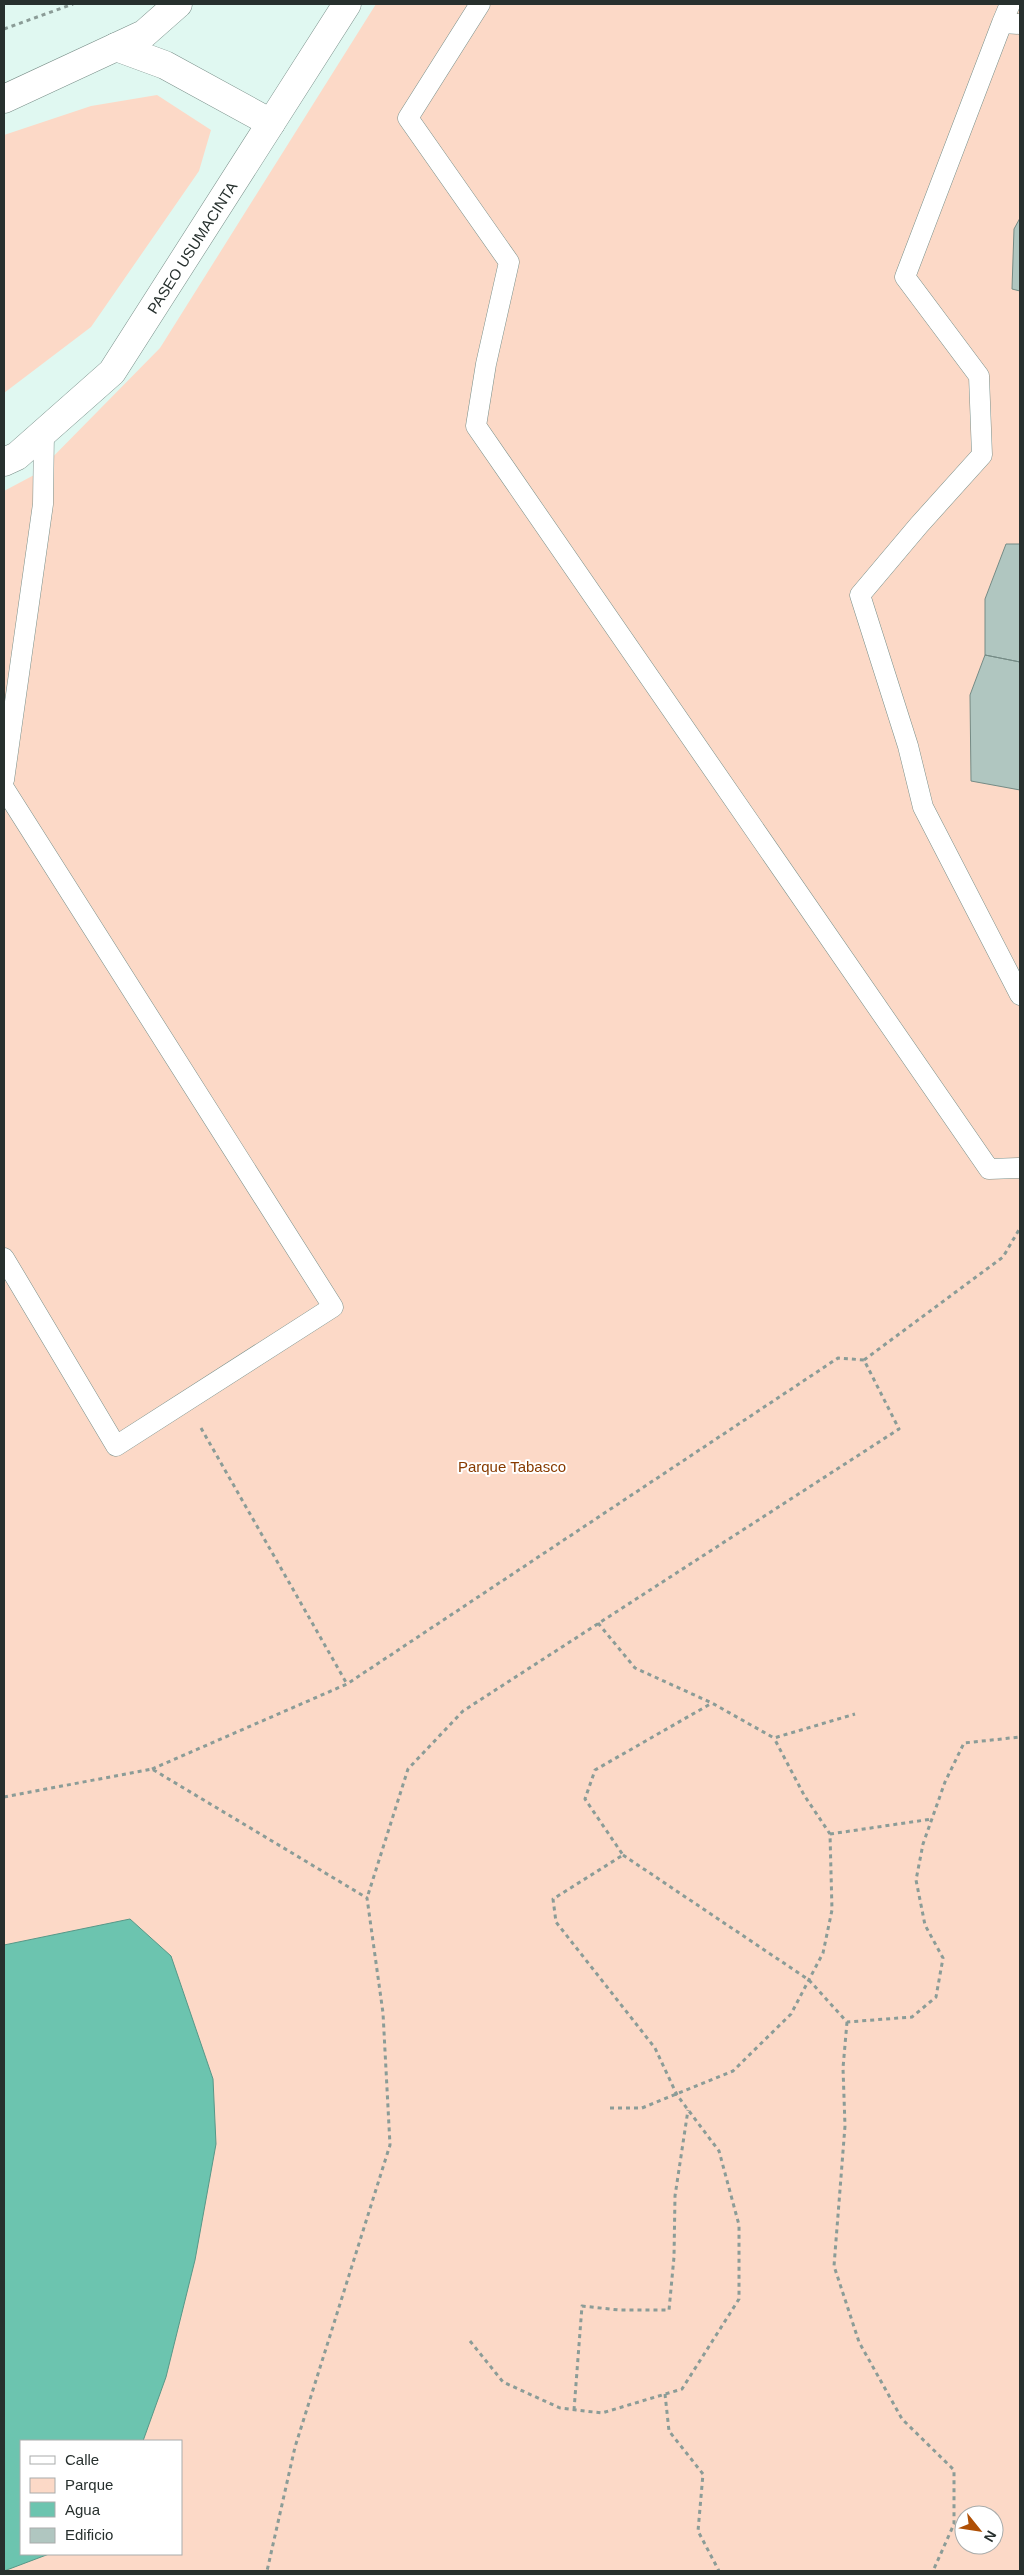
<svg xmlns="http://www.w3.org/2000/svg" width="1024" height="2575" font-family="Arial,sans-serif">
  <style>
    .green { fill: #fcd9c7; fill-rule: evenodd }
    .water { fill: #6cc4af; stroke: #579888 }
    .building { fill: #b0c6c0; stroke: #758b85 }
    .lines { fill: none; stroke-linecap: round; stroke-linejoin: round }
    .lane-casing { stroke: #798f89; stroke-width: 21 }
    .secondary-casing { stroke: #798f89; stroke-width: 29 }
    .path { stroke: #8b9c97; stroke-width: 3; stroke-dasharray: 4 4; stroke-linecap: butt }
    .lane { stroke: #fff; stroke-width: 20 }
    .secondary { stroke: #fff; stroke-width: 28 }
    .labels { text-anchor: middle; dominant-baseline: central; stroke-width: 4; stroke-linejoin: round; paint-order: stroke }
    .street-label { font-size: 15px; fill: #27302e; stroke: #fff }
    .park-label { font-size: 15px; fill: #883b00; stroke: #fff }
  </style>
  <rect width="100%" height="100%" fill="#e0f8f1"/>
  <!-- green -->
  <path class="green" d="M 376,4 L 1020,4 L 1020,2571 L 4,2571 L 4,491 L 36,474 L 160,348 ZM 21,2441 L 181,2441 L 181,2554 L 21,2554 ZM 964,2515 L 994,2515 L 994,2545 L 964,2545 Z
    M 157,95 L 211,130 L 199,171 L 91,327 L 4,393 L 4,135 L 91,106 Z"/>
  <!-- water -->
  <path class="water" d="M 130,1919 L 171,1956 L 213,2079 L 216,2144 L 195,2260 L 166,2377 L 143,2441 L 21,2441 L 21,2554 L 49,2554 L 4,2571 L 4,1945 Z"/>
  <!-- building -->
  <path class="building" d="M 1020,218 L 1020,291 L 1012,289 L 1014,229 Z
    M 1006,544 L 1020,544 L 1020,662 L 985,655 L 985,599 Z
    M 985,655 L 1020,662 L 1020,790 L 971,781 L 970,695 Z"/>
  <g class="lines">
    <defs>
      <path id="lane" d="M 480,4 L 408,118 L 509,262 L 486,364 L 476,426 L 989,1169 L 1020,1168
        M 1002,23 L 1010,4
        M 1020,24 L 1002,23 L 905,277 L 979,376 L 982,455 L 919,525 L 860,595 L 908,746 L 923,807 L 1020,995
        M 4,780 L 43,504 L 44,432
        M 4,788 L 333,1307 L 116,1446 L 4,1258"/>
      <g id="secondary">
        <path d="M 116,47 L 165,65 L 271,123"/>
        <path d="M 4,99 L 144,34 L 178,4"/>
        <path id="s1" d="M 4,462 L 17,456 L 112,372 L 347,4"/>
      </g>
    </defs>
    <!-- lane casing -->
    <use href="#lane" class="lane-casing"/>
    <!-- secondary casing -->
    <use href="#secondary" class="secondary-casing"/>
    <!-- path -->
    <path class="path" d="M 4,29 L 73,4
      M 864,1360 L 1003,1257 L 1020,1228
      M 201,1428 L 347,1684
      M 598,1623 L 635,1668 L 712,1703 L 774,1738 L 855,1714
      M 152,1769 L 347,1684 L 838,1358 L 864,1360 L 899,1429 L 463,1711 L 408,1769 L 367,1898
      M 4,1797 L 152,1769 L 367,1898 L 383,2013 L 390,2145 L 295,2447 L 267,2571
      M 830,1834 L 932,1819
      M 623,1855 L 809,1980 L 847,2022 L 912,2017 L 936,1997 L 943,1958 L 925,1925 L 916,1880 L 923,1844 L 945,1782 L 964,1743 L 1020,1737
      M 847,2022 L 843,2068 L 845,2126 L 834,2266 L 859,2342 L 902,2419 L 954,2470 L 954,2524 L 933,2571
      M 610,2108 L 642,2108 L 733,2071 L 791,2014 L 823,1953 L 832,1910 L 830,1834 L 804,1795 L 774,1738
      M 470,2341 L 503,2382 L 560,2408 L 602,2413 L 682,2389 L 739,2299 L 739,2225 L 719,2151 L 677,2095 L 655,2048 L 556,1922 L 553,1899 L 623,1855 L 585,1799 L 595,1770 L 712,1703
      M 665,2394 L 669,2431 L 703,2474 L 698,2531 L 719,2571
      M 574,2410 L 582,2306 L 619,2310 L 669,2310 L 674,2257 L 675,2196 L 688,2110"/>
    <!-- lane -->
    <use href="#lane" class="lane"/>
    <!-- secondary -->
    <use href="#secondary" class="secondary"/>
  </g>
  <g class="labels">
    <!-- street labels -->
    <g class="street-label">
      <text stroke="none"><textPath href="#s1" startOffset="289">PASEO USUMACINTA</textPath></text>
    </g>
    <!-- park labels -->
    <g class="park-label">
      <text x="512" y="1466">Parque Tabasco</text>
    </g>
  </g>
  <!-- border -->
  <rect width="1024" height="2575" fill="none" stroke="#27302e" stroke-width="10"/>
  <!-- legend -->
  <rect x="20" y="2440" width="162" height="115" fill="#ffffff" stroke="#a9acab"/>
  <rect x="30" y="2456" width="25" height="8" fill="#ffffff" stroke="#a9acab"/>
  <text x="65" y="2465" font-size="15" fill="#27302e">Calle</text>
  <rect x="30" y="2478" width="25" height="15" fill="#fcd9c7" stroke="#a9acab"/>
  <text x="65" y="2490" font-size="15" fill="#27302e">Parque</text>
  <rect x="30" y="2502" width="25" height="15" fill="#6cc4af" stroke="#a9acab"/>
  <text x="65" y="2515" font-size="15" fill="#27302e">Agua</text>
  <rect x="30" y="2528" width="25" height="15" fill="#b0c6c0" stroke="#a9acab"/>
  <text x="65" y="2540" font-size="15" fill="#27302e">Edificio</text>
  <!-- north arrow -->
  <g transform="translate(979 2530) rotate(120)"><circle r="24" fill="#ffffff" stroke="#a9acab"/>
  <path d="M0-4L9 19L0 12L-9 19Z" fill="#af4f05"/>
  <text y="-8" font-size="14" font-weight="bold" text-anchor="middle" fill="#27302e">N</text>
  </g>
</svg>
